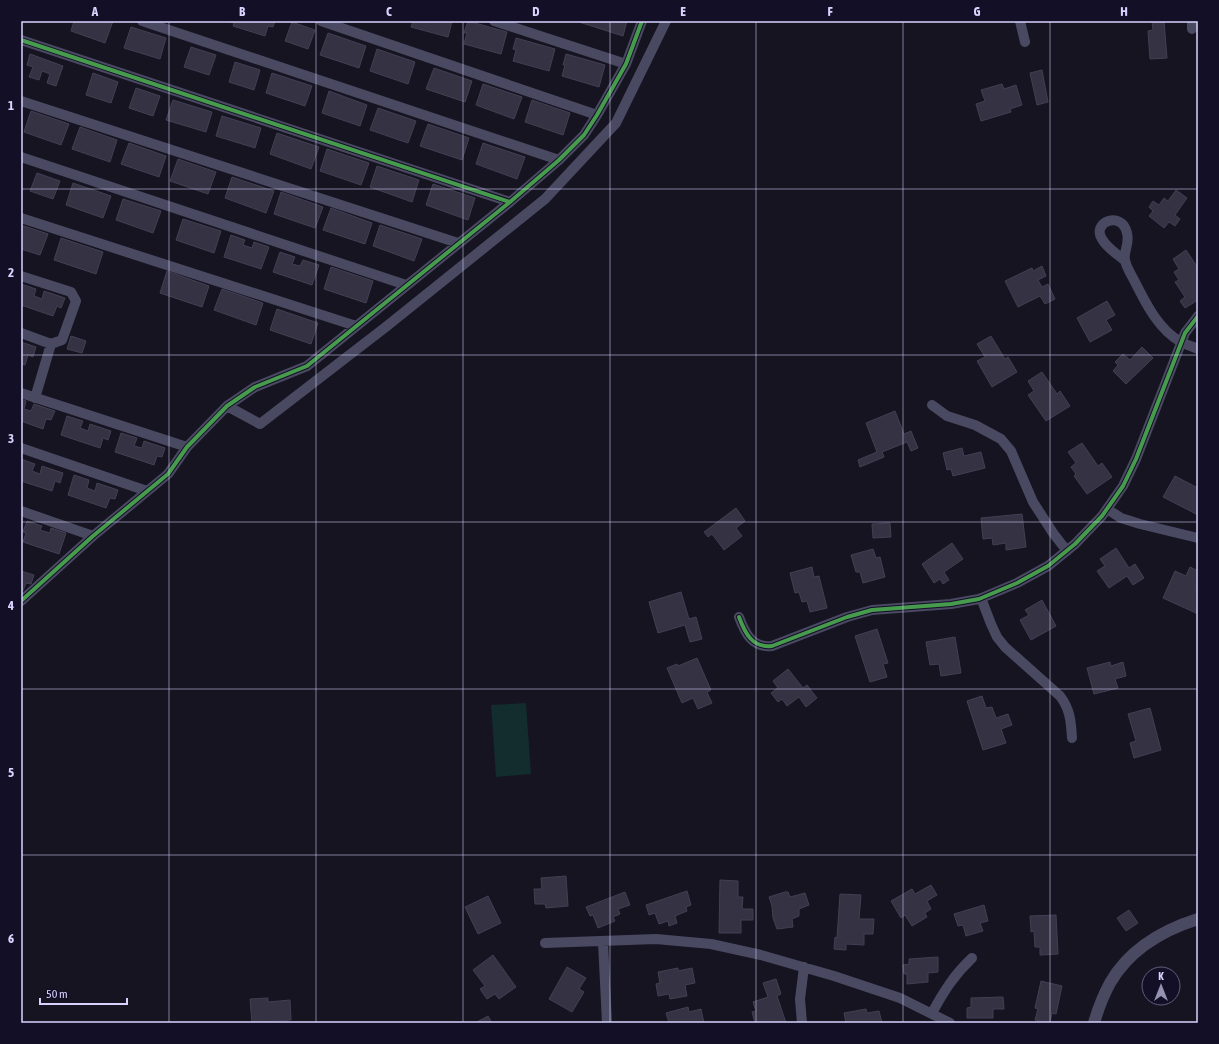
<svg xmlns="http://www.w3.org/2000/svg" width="1219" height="1044" font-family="'Asap Condensed',sans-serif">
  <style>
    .green { fill: #132c2d }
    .building { fill: #343243; stroke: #433f54 }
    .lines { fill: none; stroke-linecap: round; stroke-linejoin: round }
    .minor { stroke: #4a4962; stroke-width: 10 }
    .tertiary { stroke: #4a4962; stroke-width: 12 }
    .cycleway-casing { stroke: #130f26; stroke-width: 6 }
    .cycleway { stroke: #469c4c; stroke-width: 4 }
    .grid { fill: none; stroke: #d9d4ff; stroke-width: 1; stroke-opacity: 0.55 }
    .neatline { fill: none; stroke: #d9d4ff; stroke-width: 1.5 }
    .grid-label { font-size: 13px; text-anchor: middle; font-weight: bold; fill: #d9d4ff }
  </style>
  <rect width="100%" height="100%" fill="#161421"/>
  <!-- green -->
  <path class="green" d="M 526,703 L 531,774 L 496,777 L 491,705 Z"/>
  <!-- building -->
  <path class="building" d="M 74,21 L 113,21 L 105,43 L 71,31 Z
    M 227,21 L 275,21 L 273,27 L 268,26 L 265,36 L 233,26 L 234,23 Z
    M 413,21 L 452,21 L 448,37 L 411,27 Z
    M 468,21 L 507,32 L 501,54 L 464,44 L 467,33 L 464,33 Z
    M 580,21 L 627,21 L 623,36 L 579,22 Z
    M 1152,21 L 1164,21 L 1167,58 L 1150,59 L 1148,31 L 1153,30 Z
    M 292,22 L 315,30 L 308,49 L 285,41 Z
    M 131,27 L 166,38 L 160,59 L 124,48 Z
    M 328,33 L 366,46 L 359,68 L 320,55 Z
    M 516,38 L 555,49 L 549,71 L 513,61 L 516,50 L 513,49 Z
    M 191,47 L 216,55 L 209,75 L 184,67 Z
    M 377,49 L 415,62 L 408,84 L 370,71 Z
    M 30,54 L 63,66 L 56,86 L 47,83 L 50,74 L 42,71 L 39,80 L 29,77 L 33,67 L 27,65 Z
    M 566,54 L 605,65 L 599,87 L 562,76 L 565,65 L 563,65 Z
    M 235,62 L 260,70 L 254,90 L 229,82 Z
    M 434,68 L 472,81 L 465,102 L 426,89 Z
    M 1042,70 L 1048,102 L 1037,105 L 1030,73 Z
    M 93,73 L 118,82 L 111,103 L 86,95 Z
    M 272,73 L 312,86 L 305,106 L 266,93 Z
    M 483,84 L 522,97 L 514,119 L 476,105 Z
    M 1002,84 L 1004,89 L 1016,85 L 1022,105 L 1010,109 L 1011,112 L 981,121 L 976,104 L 985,101 L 981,90 Z
    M 136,88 L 160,96 L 153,116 L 129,108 Z
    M 329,91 L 367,105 L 360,126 L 322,113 Z
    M 173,100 L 212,112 L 206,132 L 166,120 Z
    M 532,100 L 570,113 L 563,135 L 525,122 Z
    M 378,108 L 416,121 L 408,143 L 370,130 Z
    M 31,111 L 69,124 L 61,145 L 24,132 Z
    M 222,116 L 261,128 L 255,148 L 216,136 Z
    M 428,124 L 469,138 L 462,160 L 420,146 Z
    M 80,127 L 117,140 L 110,162 L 72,149 Z
    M 277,133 L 319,147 L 311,169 L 270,154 Z
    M 129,143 L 166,156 L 159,177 L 121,164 Z
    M 483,143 L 525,157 L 517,179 L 476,164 Z
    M 327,149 L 369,163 L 361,185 L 320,171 Z
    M 178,159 L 216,172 L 208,194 L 170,181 Z
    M 377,166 L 419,180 L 412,202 L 370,187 Z
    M 37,173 L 60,181 L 53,199 L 30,191 Z
    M 232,177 L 274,191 L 266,213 L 225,198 Z
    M 73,183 L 111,196 L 103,218 L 66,205 Z
    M 433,184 L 475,198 L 468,220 L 426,205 Z
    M 1176,190 L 1187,198 L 1175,215 L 1180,219 L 1175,226 L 1169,222 L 1164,228 L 1149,216 L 1153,211 L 1149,207 L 1153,201 L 1159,205 L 1164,198 L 1168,201 Z
    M 281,192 L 323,207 L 315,228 L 274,214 Z
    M 123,199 L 161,211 L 153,233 L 116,220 Z
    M 331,208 L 372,223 L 365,244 L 323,230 Z
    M 183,219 L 221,231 L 214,253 L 176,240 Z
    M 21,225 L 48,234 L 40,255 L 21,249 Z
    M 380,225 L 422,239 L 414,261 L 373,246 Z
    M 231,235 L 245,240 L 243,245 L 252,248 L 254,242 L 269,247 L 261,269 L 224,257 Z
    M 61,238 L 103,252 L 96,274 L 54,260 Z
    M 1186,250 L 1198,268 L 1198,300 L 1185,308 L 1180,301 L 1185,297 L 1175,282 L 1179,280 L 1174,272 L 1179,269 L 1173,259 Z
    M 280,252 L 295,257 L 292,264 L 300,266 L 303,260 L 319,265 L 312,285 L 273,272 Z
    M 1042,266 L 1046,276 L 1038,280 L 1042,287 L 1048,284 L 1055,299 L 1045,304 L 1040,296 L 1018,307 L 1005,281 L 1032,268 L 1033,271 Z
    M 331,267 L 373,281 L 366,303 L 324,289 Z
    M 167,271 L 209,286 L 202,307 L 160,293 Z
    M 21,284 L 36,289 L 34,296 L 42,299 L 44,291 L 65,298 L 61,308 L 57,306 L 53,316 L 21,305 Z
    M 222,289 L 263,303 L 256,325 L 214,310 Z
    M 1107,301 L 1115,315 L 1106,320 L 1112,330 L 1090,342 L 1077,318 Z
    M 277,309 L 318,323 L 311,344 L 270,330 Z
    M 71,336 L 86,341 L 82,353 L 67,349 Z
    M 991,336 L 1005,359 L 1008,357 L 1017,372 L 992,387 L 977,361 L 985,357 L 977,344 Z
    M 21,342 L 36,347 L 33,357 L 28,355 L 25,365 L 21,364 Z
    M 1142,347 L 1153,358 L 1126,384 L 1113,371 L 1118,365 L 1115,362 L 1123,354 L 1130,360 Z
    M 1042,372 L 1057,394 L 1060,391 L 1070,406 L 1046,421 L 1028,395 L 1034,391 L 1028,381 Z
    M 21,399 L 26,401 L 24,409 L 31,411 L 34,404 L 55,411 L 51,420 L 46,419 L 43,429 L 21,421 Z
    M 895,411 L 904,434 L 911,431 L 918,448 L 911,451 L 907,442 L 882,452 L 884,457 L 860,467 L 858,460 L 877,452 L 866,423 Z
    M 67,416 L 83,421 L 80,428 L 88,431 L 90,424 L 111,431 L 108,440 L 103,438 L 100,448 L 61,435 Z
    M 121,433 L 137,438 L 134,446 L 142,448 L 144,441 L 165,448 L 162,457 L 157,456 L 154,465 L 115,452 Z
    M 1082,443 L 1098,466 L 1102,463 L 1112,477 L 1087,494 L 1074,476 L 1076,474 L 1071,467 L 1076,463 L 1068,452 Z
    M 962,448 L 964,456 L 981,452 L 985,468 L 953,476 L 951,469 L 947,470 L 943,453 Z
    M 21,459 L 35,464 L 32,471 L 40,474 L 42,466 L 63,473 L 60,483 L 55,481 L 52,491 L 21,481 Z
    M 74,475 L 89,480 L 87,488 L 95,491 L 97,483 L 118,490 L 115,499 L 110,498 L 106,508 L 68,495 Z
    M 1175,476 L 1198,488 L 1198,515 L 1163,497 Z
    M 736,508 L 745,521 L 736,528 L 742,536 L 724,550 L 712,534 L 708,537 L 704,532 Z
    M 1022,514 L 1026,547 L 1006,550 L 1006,543 L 993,545 L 992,538 L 983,539 L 981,518 Z
    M 27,521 L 42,526 L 40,530 L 50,533 L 51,528 L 66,533 L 59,554 L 23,542 L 26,533 L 23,532 Z
    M 890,523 L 891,537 L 873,538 L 872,524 Z
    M 952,543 L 963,559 L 944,572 L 949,580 L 943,584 L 940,579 L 934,583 L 922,564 Z
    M 1116,548 L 1129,568 L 1135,564 L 1144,578 L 1133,585 L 1127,576 L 1109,588 L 1097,571 L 1105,566 L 1100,559 Z
    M 873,549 L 876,558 L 880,557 L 885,577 L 863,583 L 860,572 L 856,572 L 851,555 Z
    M 812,567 L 814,577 L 819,576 L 827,608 L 810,612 L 807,601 L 802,602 L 799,592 L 795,593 L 790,573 Z
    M 1190,567 L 1198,571 L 1198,582 L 1195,588 L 1198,589 L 1198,614 L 1163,598 L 1175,571 L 1186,576 Z
    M 21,571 L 34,575 L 31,584 L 26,583 L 22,593 L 21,592 Z
    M 681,592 L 689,619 L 696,617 L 702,639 L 690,642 L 685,625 L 658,633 L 649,602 Z
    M 1042,600 L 1056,626 L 1031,640 L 1020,620 L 1029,615 L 1025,610 Z
    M 877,629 L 888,663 L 883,664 L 887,677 L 870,682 L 855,636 Z
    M 955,637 L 961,673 L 941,676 L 939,664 L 930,665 L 926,642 Z
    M 697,658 L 711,690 L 707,692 L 712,703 L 698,709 L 693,698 L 682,703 L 667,668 L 677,664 L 678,666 Z
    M 1110,662 L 1111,666 L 1123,662 L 1126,676 L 1115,679 L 1118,688 L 1094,694 L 1087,668 Z
    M 788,669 L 803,688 L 807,685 L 817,698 L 806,707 L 799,697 L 787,706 L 782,699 L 778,702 L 771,693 L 778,688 L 773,681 Z
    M 982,696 L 986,708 L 992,707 L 996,718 L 1008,714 L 1012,725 L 1001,729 L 1006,743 L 983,750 L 967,701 Z
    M 1150,708 L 1161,750 L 1134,758 L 1130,743 L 1136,741 L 1128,714 Z
    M 566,876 L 568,906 L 546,908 L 545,904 L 535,904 L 534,889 L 542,889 L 541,878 Z
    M 720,880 L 738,881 L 738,897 L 743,897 L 742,909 L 753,909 L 753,920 L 741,920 L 741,933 L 719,933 Z
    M 931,885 L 937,895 L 927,901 L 931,909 L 925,913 L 927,917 L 912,926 L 905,915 L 901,918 L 891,901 L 912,889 L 915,894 Z
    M 687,891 L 691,905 L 686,907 L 687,911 L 675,916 L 677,923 L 669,926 L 668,921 L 659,924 L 655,913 L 649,915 L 646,905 Z
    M 625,892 L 630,905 L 618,909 L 620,914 L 613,917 L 615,921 L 598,928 L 593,915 L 590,916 L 586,907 Z
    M 785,892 L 788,892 L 790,897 L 805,893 L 809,905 L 799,909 L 799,916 L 792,919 L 793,927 L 777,929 L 773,918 L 772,906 L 769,897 Z
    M 840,894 L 861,895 L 859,919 L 874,919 L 873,934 L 864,934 L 864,945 L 846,944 L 846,950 L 834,949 L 835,937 L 837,938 Z
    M 488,896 L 501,923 L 478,934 L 465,907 Z
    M 984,905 L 988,921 L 980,923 L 983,931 L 966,936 L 963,925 L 958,926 L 954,914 Z
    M 1129,910 L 1138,923 L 1126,931 L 1117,918 Z
    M 1056,915 L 1058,954 L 1040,955 L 1040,947 L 1035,947 L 1034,931 L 1031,932 L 1030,916 Z
    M 493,955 L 516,987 L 499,999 L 495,994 L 487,999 L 480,989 L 485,986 L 473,970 Z
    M 938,957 L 938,972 L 928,973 L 928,982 L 907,984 L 907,974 L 904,974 L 903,965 L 909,964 L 909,959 Z
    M 567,967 L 586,978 L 579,989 L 584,992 L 572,1012 L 549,999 Z
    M 678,968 L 678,971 L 692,968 L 695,983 L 685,985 L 687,996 L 670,999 L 669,994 L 658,996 L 656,984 L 660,983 L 658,972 Z
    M 776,979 L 781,994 L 777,996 L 786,1023 L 755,1023 L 752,1012 L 756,1011 L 753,1002 L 768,997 L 763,983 Z
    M 1041,981 L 1062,986 L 1056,1014 L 1052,1013 L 1050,1023 L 1035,1020 L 1038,1009 L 1035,1008 Z
    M 1003,997 L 1004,1009 L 993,1009 L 993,1018 L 967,1018 L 967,1008 L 971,1007 L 971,998 Z
    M 268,998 L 268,1002 L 290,1000 L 291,1020 L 252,1023 L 250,999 Z
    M 688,1007 L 689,1012 L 701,1009 L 704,1023 L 669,1023 L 666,1013 Z
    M 866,1009 L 867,1013 L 879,1011 L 882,1023 L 846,1023 L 844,1013 Z
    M 488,1016 L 492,1023 L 475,1023 Z"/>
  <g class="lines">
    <!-- minor -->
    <path class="minor" d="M 142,21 L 559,160
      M 321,21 L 597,115
      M 494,21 L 626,64
      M 1020,21 L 1025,42
      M 1192,21 L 1192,29
      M 21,40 L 510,202
      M 21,101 L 458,243
      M 21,157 L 406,285
      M 21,218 L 356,326
      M 1124,260 C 1117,254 1107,248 1102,239 C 1091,222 1122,210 1127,233 C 1130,244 1123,252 1125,260 C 1126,267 1132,276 1135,282 C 1146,304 1159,330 1181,342 C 1186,345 1192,346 1198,349
      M 21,276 L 71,292 L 76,301 L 62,340 L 51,344 L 21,333
      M 21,393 L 187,447
      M 35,398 L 51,344
      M 932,405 L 947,416 L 975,425 L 1001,439 L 1011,451 L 1033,502 L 1053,533 L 1067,551
      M 227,406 L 260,424 L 387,326 L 545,199 L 616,123 L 666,21
      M 21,448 L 147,491
      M 1107,509 L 1121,518 L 1140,524 L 1198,538
      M 21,511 L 93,536
      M 981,598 L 991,624 L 997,637 L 1005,647 L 1060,696 C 1070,709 1071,721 1072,738
      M 21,601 L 93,536 L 168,474 L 187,447 L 227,406 L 255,387 L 307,366 L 510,202 L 559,160 L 584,135 L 597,115 L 626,64 L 642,21
      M 739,617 C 745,633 752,648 772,646 L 847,617 L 872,610 L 951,604 L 979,599 L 1017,583 L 1048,566 L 1075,544 L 1102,516 L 1123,486 L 1136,459 L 1185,333 L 1198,316
      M 603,942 L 607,1023
      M 545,943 L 656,939 L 711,944 L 761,955 L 834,976 L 900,998 L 950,1023
      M 932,1013 C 944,991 954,975 972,958
      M 802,1023 L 800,999 L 804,967"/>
    <!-- tertiary -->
    <path class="tertiary" d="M 1094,1023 C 1098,1009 1103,996 1110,983 C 1129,950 1163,930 1198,919"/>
    <defs>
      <path id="cycleway" d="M 21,40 L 510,202
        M 21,601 L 93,536 L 168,474 L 187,447 L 227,406 L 255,387 L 307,366 L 510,202 L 559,160 L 584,135 L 597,115 L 626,64 L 642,21
        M 739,617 C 745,633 752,648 772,646 L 847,617 L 872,610 L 951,604 L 979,599 L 1017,583 L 1048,566 L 1075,544 L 1102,516 L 1123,486 L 1136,459 L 1185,333 L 1198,316"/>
    </defs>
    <!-- cycleway casing -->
    <use href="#cycleway" class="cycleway-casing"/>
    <!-- cycleway -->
    <use href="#cycleway" class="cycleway"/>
  </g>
  <!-- grid -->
  <path class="grid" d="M 169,21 L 169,1023M 316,21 L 316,1023M 463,21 L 463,1023M 610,21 L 610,1023M 756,21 L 756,1023M 903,21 L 903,1023M 1050,21 L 1050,1023M 21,189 L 1198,189M 21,355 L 1198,355M 21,522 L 1198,522M 21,689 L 1198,689M 21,855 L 1198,855"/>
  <!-- border -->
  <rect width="1219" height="1044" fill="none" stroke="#130f26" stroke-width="44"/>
  <!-- north arrow -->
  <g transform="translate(1161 986)"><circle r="19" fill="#130f26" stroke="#625e7d"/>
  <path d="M0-3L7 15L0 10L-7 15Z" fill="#9591b1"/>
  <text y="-6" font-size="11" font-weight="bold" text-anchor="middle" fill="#d9d4ff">K</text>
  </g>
  <!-- scale -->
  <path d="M40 998v6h87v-6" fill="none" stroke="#d9d4ff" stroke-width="2"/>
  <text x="46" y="998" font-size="12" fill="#d9d4ff" stroke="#130f26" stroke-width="3" paint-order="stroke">50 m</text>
  <rect x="22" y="22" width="1175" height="1000" class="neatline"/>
  <g class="grid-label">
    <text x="95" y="16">A</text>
    <text x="242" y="16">B</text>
    <text x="389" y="16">C</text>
    <text x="536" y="16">D</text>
    <text x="683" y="16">E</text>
    <text x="830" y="16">F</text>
    <text x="977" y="16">G</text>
    <text x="1124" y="16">H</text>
    <text x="11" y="110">1</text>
    <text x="11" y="277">2</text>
    <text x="11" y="443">3</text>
    <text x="11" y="610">4</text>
    <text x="11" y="777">5</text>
    <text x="11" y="943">6</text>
  </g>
</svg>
